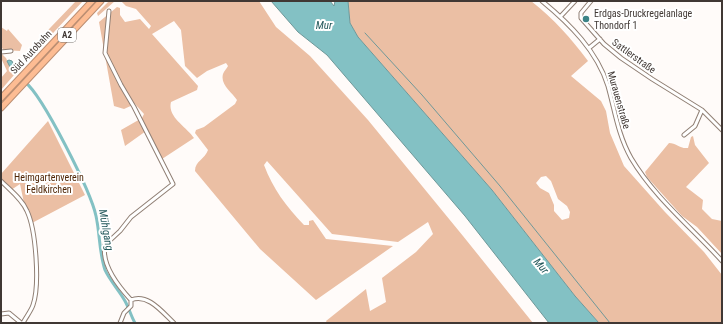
<svg xmlns="http://www.w3.org/2000/svg" width="723" height="324" font-family="'Roboto Condensed',sans-serif">
  <style>
    .green { fill: #ebbfa4; fill-rule: evenodd }
    .water { fill: #83c1c4; stroke: #6f9899 }
    .lines { fill: none; stroke-linecap: round; stroke-linejoin: round }
    .stream { stroke: #6f9899; stroke-width: 1 }
    .canal { stroke: #83c1c4; stroke-width: 3 }
    .minor-casing { stroke: #907f74; stroke-width: 5 }
    .highway-casing { stroke: #bb8e72; stroke-width: 7 }
    .minor { stroke: #fff; stroke-width: 3 }
    .highway { stroke: #fdbc93; stroke-width: 5 }
    .poi-dot { fill: #3b8386; stroke: #fff; stroke-width: 1.5 }
    .labels { text-anchor: middle; dominant-baseline: central; stroke-width: 4; stroke-linejoin: round; paint-order: stroke }
    .shield { fill: #fff; stroke: #797471; stroke-width: 1 }
    .shield-label { font-size: 9px; font-weight: bold; fill: #403834 }
    .poi-label { font-size: 10px; fill: #403834; stroke: #fff; text-anchor: start }
    .street-label { font-size: 10px; fill: #403834; stroke: #fff }
    .park-label { font-size: 10px; fill: #4e2505; stroke: #fff }
    .water-label { font-size: 11px; font-style: italic; fill: #23585b; stroke: #fff }
  </style>
  <rect width="100%" height="100%" fill="#fffbf9"/>
  <!-- green -->
  <path class="green" d="M 76,1 L 83,1 L 25,63 L 25,54 Z
    M 109,1 L 115,1 L 98,16 L 97,13 Z
    M 121,1 L 259,1 L 276,27 L 310,56 L 368,120 L 463,236 L 533,323 L 327,323 L 326,321 L 366,289 L 370,311 L 386,302 L 382,278 L 416,252 L 433,234 L 428,222 L 398,242 L 332,234 L 267,161 L 264,165 C 273,189 286,206 304,225 L 309,225 L 309,221 L 313,220 L 326,239 L 393,246 L 316,300 L 260,249 L 195,171 C 195,161 205,159 208,150 L 195,133 L 196,130 L 204,127 L 235,104 L 237,100 C 232,92 220,85 223,74 C 224,71 227,68 228,66 L 226,63 L 207,71 L 197,78 L 185,66 L 181,30 L 174,21 L 152,34 L 198,86 L 197,90 L 171,102 C 167,117 187,127 194,138 L 162,159 L 146,131 L 125,146 L 121,130 L 142,118 L 144,114 L 135,104 L 124,109 L 114,106 L 99,22 L 117,7 L 120,8 L 120,15 L 125,22 L 140,19 L 149,29 L 151,26 L 136,9 L 126,6 Z
    M 348,1 L 531,1 C 555,20 570,37 588,61 L 571,76 L 601,101 L 606,111 L 610,133 L 624,166 L 665,212 L 704,252 L 722,275 L 722,323 L 599,323 L 575,296 L 492,190 L 358,37 L 350,23 ZM 546,176 L 551,181 L 558,199 L 567,206 L 570,212 L 569,218 L 562,220 L 554,211 L 554,205 L 549,193 L 540,188 L 536,183 L 541,177 Z
    M 1,27 L 7,31 L 8,29 L 22,45 L 20,51 L 4,50 L 1,47 Z
    M 1,53 L 6,58 L 14,75 L 1,90 L 1,78 L 7,71 L 1,58 Z
    M 48,121 L 85,195 L 32,223 L 24,203 L 20,184 L 11,190 L 1,179 L 1,174 Z
    M 693,136 L 695,145 L 709,163 L 686,187 L 703,200 L 702,209 L 712,219 L 722,221 L 722,254 L 697,227 L 682,216 L 647,177 L 645,172 L 669,143 C 676,143 680,149 688,148 L 691,137 Z"/>
  <!-- water -->
  <path class="water" d="M 271,1 L 330,1 L 334,6 L 335,1 L 348,1 L 350,23 L 358,37 L 492,190 L 575,296 L 599,323 L 549,323 L 465,216 L 327,55 L 298,32 Z
    M 9,60 L 12,61 L 17,72 L 14,75 L 7,61 Z"/>
  <g class="lines">
    <!-- stream -->
    <path class="stream" d="M 365,33 L 422,95 L 500,186 L 610,323"/>
    <!-- canal -->
    <path class="canal" d="M 25,82 C 43,96 91,192 96,216 C 100,234 99,252 105,270 C 110,281 119,290 125,301 C 129,308 131,316 135,323"/>
    <defs>
      <path id="minor" d="M 542,1 C 570,24 597,51 608,86 C 615,111 618,135 631,158 C 654,197 692,228 722,261
        M 591,1 L 581,13 L 581,18 L 604,44 L 621,58 L 652,79 L 702,110 L 722,130
        M 109,11 L 105,53 L 121,85 L 134,107 L 173,184 L 131,217 L 120,231 L 105,245 C 101,264 119,287 131,300
        M 560,17 L 575,1
        M 589,48 L 600,39
        M 1,52 L 11,51
        M 684,135 L 695,126 L 702,110
        M 1,181 C 10,190 22,199 27,211 C 36,230 40,285 33,305 C 31,311 26,317 23,323
        M 131,300 C 148,293 162,312 174,323
        M 1,314 L 9,313 L 21,323
        M 120,323 L 124,313 L 131,306 L 131,300"/>
      <path id="highway" d="M 1,98 L 92,1
        M 1,108 L 101,1"/>
    </defs>
    <!-- minor casing -->
    <use href="#minor" class="minor-casing"/>
    <!-- highway casing -->
    <use href="#highway" class="highway-casing"/>
    <!-- minor -->
    <use href="#minor" class="minor"/>
    <!-- highway -->
    <use href="#highway" class="highway"/>
  </g>
  <!-- markers -->
  <circle class="poi-dot" cx="586" cy="19" r="4"/>
  <g class="labels">
    <!-- shield labels -->
    <rect class="shield" x="58" y="28" width="18" height="14" rx="3"/>
    <g class="shield-label">
      <text x="67" y="35">A2</text>
    </g>
    <!-- poi labels -->
    <g class="poi-label">
      <text x="594" y="13">Erdgas-Druckregelanlage<tspan x="594" dy="12">Thondorf 1</tspan></text>
    </g>
    <!-- street labels -->
    <g class="street-label">
      <text transform="translate(31 52) rotate(-47)">Süd Autobahn</text>
      <text transform="translate(634 56) rotate(36)">Sattlerstraße</text>
      <text transform="translate(619 100) rotate(74)">Murauenstraße</text>
    </g>
    <!-- park labels -->
    <g class="park-label">
      <text x="49" y="177">Heimgartenverein<tspan x="49" dy="12">Feldkirchen</tspan></text>
    </g>
    <!-- water labels -->
    <g class="water-label">
      <text x="324" y="25">Mur</text>
      <text transform="translate(106 230) rotate(80)">Mühlgang</text>
      <text transform="translate(541 266) rotate(50)">Mur</text>
    </g>
  </g>
  <!-- border -->
  <rect width="723" height="324" fill="none" stroke="#403834" stroke-width="4"/>
</svg>
